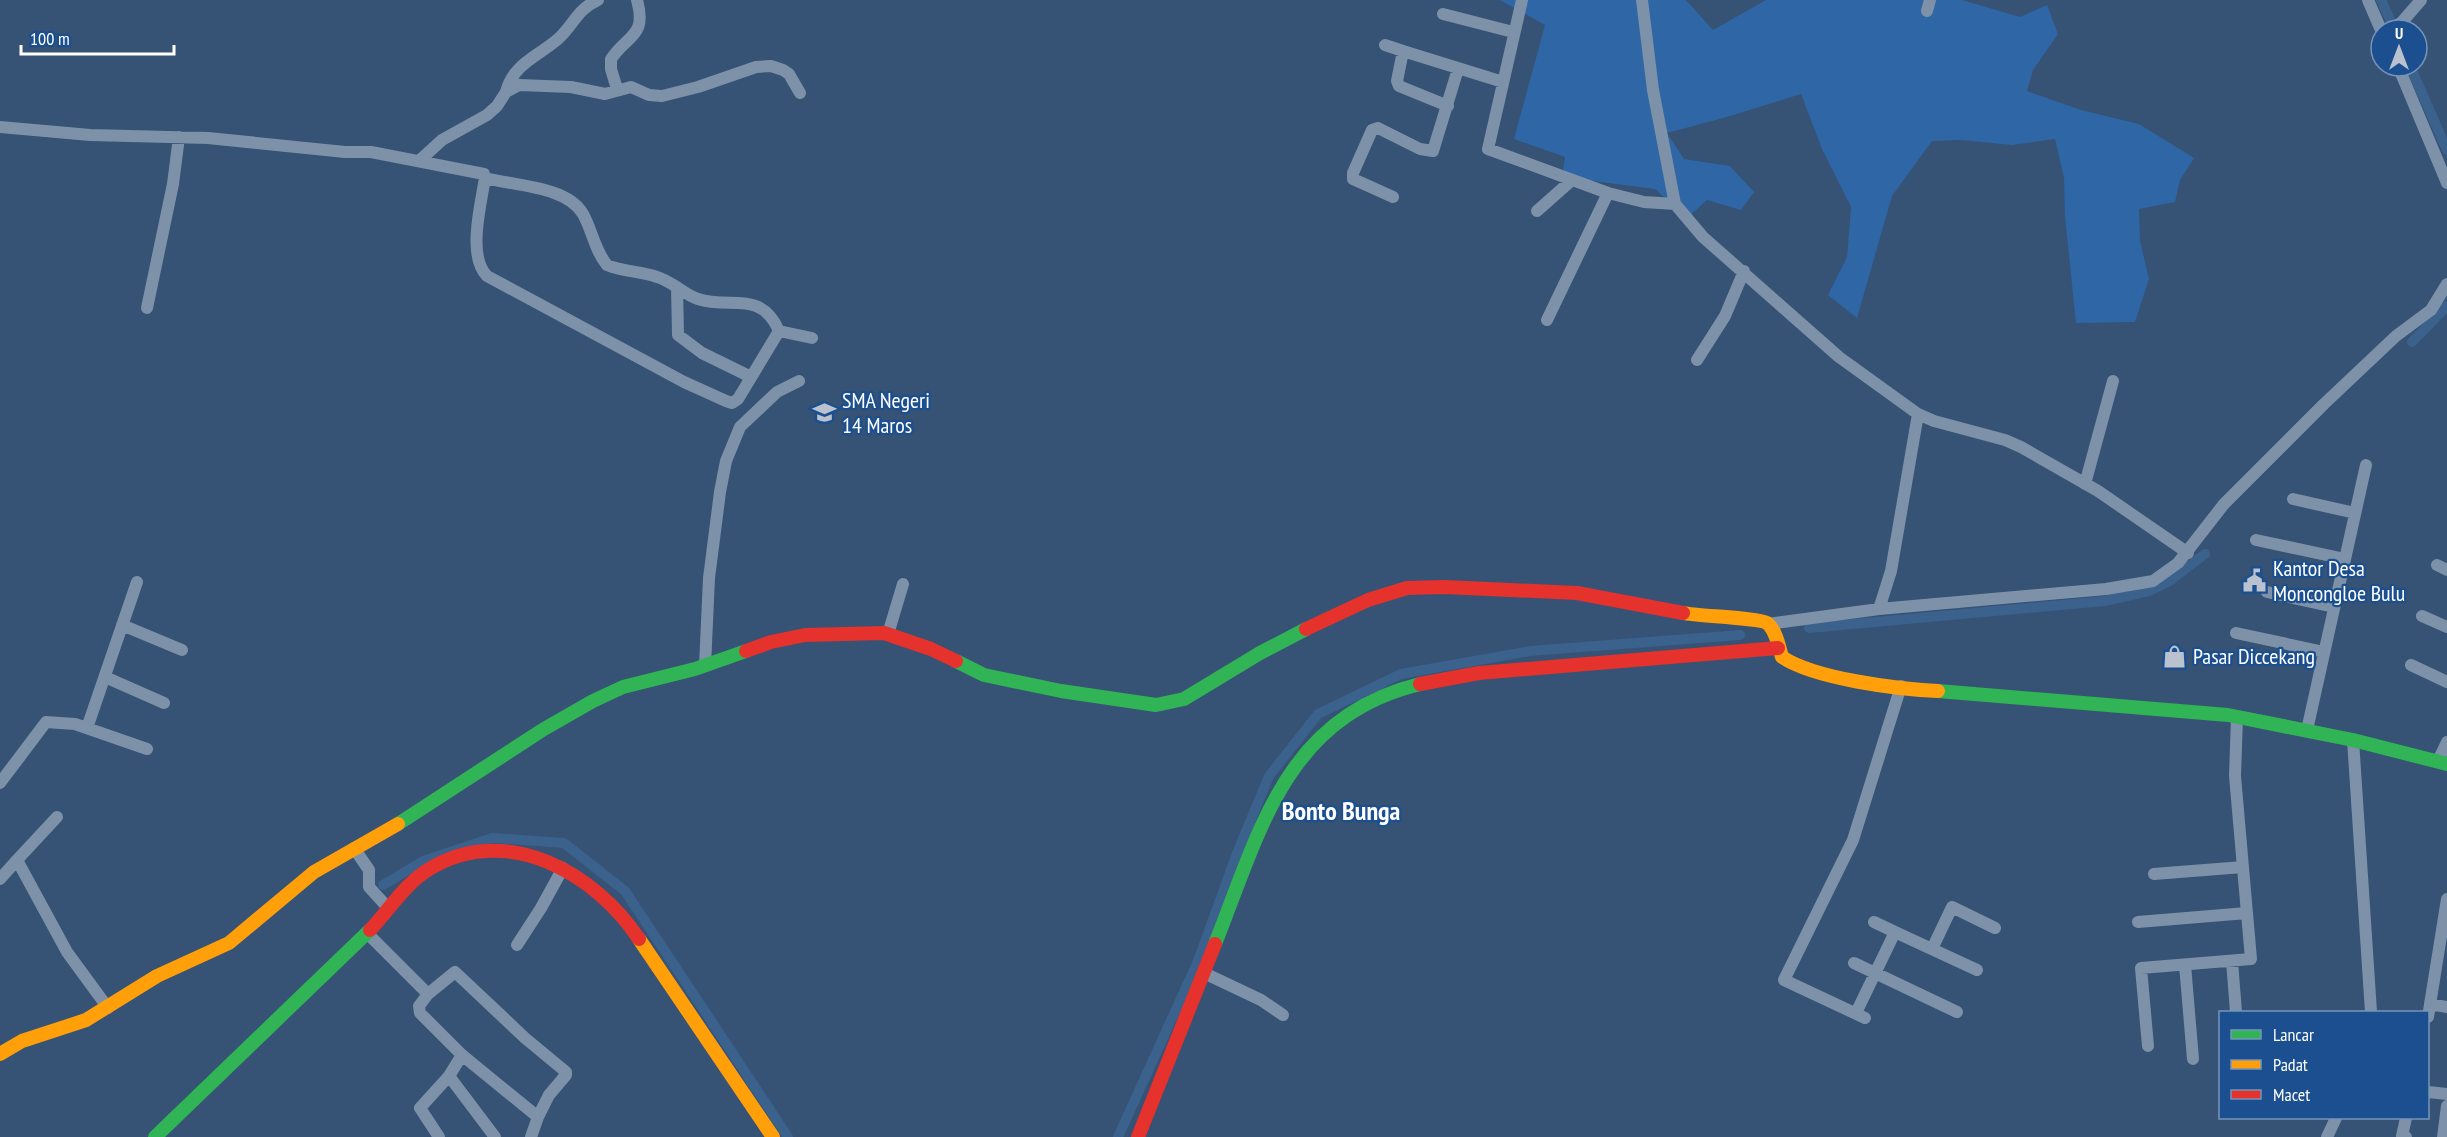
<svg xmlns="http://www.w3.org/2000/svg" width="2447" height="1137" font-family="'PT Sans Narrow',sans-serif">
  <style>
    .green { fill: #2f66a5 }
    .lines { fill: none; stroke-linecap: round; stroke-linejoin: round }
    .canal { stroke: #3b618d; stroke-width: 10 }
    .street { stroke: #7d92a8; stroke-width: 12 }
    .fast { stroke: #30b455; stroke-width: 14 }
    .slow { stroke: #ff9f0a; stroke-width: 14 }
    .jam { stroke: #e5322d; stroke-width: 14 }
    .labels { text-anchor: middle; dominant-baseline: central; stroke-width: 4.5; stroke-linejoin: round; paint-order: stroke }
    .poi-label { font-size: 22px; fill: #fff; stroke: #1b4f8f; text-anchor: start }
    .quarter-label { font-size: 26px; font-weight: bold; fill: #fff; stroke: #1b4f8f }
  </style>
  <rect width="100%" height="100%" fill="#365274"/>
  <!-- green -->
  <path class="green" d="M 1500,0 L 1686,0 L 1713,30 L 1766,0 L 1962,0 L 2020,17 L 2047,5 L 2058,34 L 2033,70 L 2027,91 L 2081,110 L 2139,124 L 2194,158 L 2180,180 L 2175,202 L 2139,209 L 2140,241 L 2149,279 L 2135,322 L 2076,323 L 2065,217 L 2064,178 L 2055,139 L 2012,145 L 1961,140 L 1932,141 L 1892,196 L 1857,318 L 1828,295 L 1847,257 L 1851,207 L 1822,149 L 1801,94 L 1727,117 L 1667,133 L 1684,159 L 1730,166 L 1754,192 L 1741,210 L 1707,200 L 1687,218 L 1655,189 L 1562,177 L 1565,157 L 1514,139 L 1545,25 Z"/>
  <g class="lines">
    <!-- canal -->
    <path class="canal" d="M 2381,0 L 2395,30
      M 2410,66 L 2447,150
      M 2412,342 L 2447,306
      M 1809,628 L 2105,601 L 2149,591 L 2168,582 L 2205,554
      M 383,885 L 423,861 L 492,838 L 564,843 L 625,891 L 788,1137
      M 1118,1137 L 1198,961 L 1236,856 L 1269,776 L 1318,714 L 1401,674 L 1530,651 L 1740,635"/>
    <!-- street -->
    <path class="street" d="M 1522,0 L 1488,149 L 1608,193 L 1644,202 L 1675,204
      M 1642,0 L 1653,90 L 1675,204 L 1703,237 L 1839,357 L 1918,414 L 1934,421 L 2005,440 L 2021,447 L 2098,491 L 2188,553
      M 2368,0 L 2381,30
      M 1927,11 L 1930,0
      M 1443,14 L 1513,32
      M 2390,30 L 2402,22 L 2421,0
      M 1385,45 L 1403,51
      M 2398,66 L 2447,183
      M 617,89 L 611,69 L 611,59 C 628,34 647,37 637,0
      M 506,92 C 513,64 537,57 558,39 C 574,25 576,10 598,0
      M 1448,106 L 1399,86 L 1397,81 L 1403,51 L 1503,82
      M 0,127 L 90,135 L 208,138 L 345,152 L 371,152 L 484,174 L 485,178 C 481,204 467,256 487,276 L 684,382 L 726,401 L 732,403 L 738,399 L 779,331 L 812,338
      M 419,161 L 442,140 L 487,115 L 497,106 L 506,92 L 519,85 L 571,87 L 605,94 L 631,87 L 649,95 L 662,96 L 698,87 L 756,67 L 771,66 L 783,70 L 789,74 L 800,93
      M 485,178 C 515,186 567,186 583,214 C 592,230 595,251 607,265 C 623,272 640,271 657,277 C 672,281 683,294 698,299 C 730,310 761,289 779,331
      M 1393,197 L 1353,179 L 1353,173 L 1372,130 L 1378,128 L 1420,149 L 1433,151 L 1458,69
      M 1537,211 L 1572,180
      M 677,287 L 678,335 L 702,353 L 751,377
      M 147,308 L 173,184 L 179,137
      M 1547,320 L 1608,193
      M 1697,360 L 1725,316 L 1744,271
      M 2085,484 L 2113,381
      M 2293,499 L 2355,513
      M 2256,540 L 2345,559
      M 2437,565 L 2447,570
      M 2267,592 L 2334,607
      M 1879,609 L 1891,571 L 1918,414
      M 2422,616 L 2447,627
      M 1768,624 L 1879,609 L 2106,589 L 2153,581 L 2178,563 L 2224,504 L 2324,404 L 2396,336 L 2431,310 L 2447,284
      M 122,625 L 182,650
      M 2236,633 L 2324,652
      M 888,634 L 903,584
      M 2411,665 L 2447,682
      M 705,666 L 709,578 L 720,492 L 726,461 L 740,427 L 777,392 L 799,381
      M 105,677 L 164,703
      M 87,728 L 137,582
      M 2307,730 L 2366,465
      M 2353,740 L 2371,1012
      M 2438,761 L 2447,742
      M 0,783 L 46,722 L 75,724 L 147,749
      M 57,817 L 17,860 L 67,952 L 108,1008
      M 354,848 L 369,870 L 369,887 L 389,909
      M 2154,874 L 2243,867
      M 0,879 L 17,860
      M 1874,922 L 1895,932
      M 2138,922 L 2247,913
      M 367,933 L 428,994 L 455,972 L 525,1038 L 566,1072 L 566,1075 L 549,1095 L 538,1117 L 462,1055 L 420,1013 L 419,1006 L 428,994
      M 517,945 L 541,908 L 563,868
      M 1932,949 L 1952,907 L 1995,928
      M 2232,961 L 2236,1012
      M 1854,963 L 1957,1012
      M 2185,965 L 2193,1059
      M 1204,973 L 1261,1000 L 1283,1015
      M 2430,1004 L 2447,1007
      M 1856,1013 L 1895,932 L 1977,970
      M 2428,1017 L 2447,899
      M 1865,1018 L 1784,980 L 1853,840 L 1901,686
      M 2148,1046 L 2141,968 L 2251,959 L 2235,776 L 2237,717
      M 449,1076 L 495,1137
      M 2428,1092 L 2447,1094
      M 2406,1118 L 2402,1136 L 2406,1137
      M 439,1137 L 420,1108 L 449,1076 L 462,1055
      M 531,1137 L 538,1117
      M 2327,1137 L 2336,1118
      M 2443,1137 L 2447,1106"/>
    <!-- fast -->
    <path class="fast" d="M 956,661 L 984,675 L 1061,691 L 1156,705 L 1184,699 L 1260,653 L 1306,629
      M 1938,691 L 2228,715 L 2353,740 L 2447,764
      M 398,824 L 544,729 L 593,701 L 623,687 L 695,669 L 746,651
      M 1215,944 C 1260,831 1285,717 1420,684
      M 155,1137 L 370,930"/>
    <!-- slow -->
    <path class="slow" d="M 1683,613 C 1698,616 1759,618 1767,623 C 1776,630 1779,647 1782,657 C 1815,679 1897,689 1938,691
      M 639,939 L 773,1137
      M 0,1054 L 22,1041 L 86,1020 L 157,976 L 229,943 L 314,872 L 398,824"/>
    <!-- jam -->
    <path class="jam" d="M 1306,629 L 1368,600 L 1407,588 L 1444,587 L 1577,593 L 1683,613
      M 746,651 L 771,642 L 805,635 L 884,633 L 931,649 L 956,661
      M 1420,684 L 1479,673 L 1778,648
      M 370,930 C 390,909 405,883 431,868 C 508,823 595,873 639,939
      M 1138,1137 L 1215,944"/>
  </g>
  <!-- icons -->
  <defs>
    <symbol id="school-bare" viewBox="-9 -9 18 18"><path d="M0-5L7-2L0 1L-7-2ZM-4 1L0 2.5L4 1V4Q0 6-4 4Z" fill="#b9c2ce" stroke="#1b4f8f" stroke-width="2.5" paint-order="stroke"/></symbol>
    <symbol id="civic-bare" viewBox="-9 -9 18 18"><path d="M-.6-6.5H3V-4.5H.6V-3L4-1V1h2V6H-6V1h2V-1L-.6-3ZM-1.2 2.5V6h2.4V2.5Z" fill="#b9c2ce" stroke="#1b4f8f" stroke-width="2.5" paint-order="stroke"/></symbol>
    <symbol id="shop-bare" viewBox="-9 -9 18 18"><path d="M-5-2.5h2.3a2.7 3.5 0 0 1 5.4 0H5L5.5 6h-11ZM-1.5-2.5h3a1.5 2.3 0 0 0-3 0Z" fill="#b9c2ce" stroke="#1b4f8f" stroke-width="2.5" paint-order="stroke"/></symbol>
  </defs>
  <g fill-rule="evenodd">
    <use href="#school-bare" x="808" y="396" width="33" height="33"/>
    <use href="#civic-bare" x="2238" y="564" width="33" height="33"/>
    <use href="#shop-bare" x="2158" y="640" width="33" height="33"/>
  </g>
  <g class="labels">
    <!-- poi labels -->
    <g class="poi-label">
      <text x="842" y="400">SMA Negeri<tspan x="842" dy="25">14 Maros</tspan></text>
      <text x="2273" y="568">Kantor Desa<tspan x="2273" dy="25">Moncongloe Bulu</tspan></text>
      <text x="2193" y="656">Pasar Diccekang</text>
    </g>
    <!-- quarter labels -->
    <g class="quarter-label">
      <text x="1341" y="810">Bonto Bunga</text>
    </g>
  </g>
  <!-- legend -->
  <rect x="2219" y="1011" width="210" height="108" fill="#1b4f8f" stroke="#7695bc" stroke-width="1.5"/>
  <rect x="2231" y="1030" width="30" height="9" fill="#30b455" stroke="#7695bc" stroke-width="1.5"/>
  <text x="2273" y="1041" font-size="18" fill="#ffffff">Lancar</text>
  <rect x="2231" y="1060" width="30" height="9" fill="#ff9f0a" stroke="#7695bc" stroke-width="1.5"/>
  <text x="2273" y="1071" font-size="18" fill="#ffffff">Padat</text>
  <rect x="2231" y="1090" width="30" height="9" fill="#e5322d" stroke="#7695bc" stroke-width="1.5"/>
  <text x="2273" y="1101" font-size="18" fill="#ffffff">Macet</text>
  <!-- north arrow -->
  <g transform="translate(2399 48)"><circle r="28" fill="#1b4f8f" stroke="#7695bc" stroke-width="1.5"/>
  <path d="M0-4.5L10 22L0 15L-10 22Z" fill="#b9c2ce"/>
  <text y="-9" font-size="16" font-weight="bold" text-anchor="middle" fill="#ffffff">U</text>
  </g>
  <!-- scale -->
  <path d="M21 45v9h153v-9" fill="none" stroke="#ffffff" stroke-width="3"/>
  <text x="30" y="45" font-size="18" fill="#ffffff" stroke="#1b4f8f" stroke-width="4.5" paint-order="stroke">100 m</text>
</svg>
